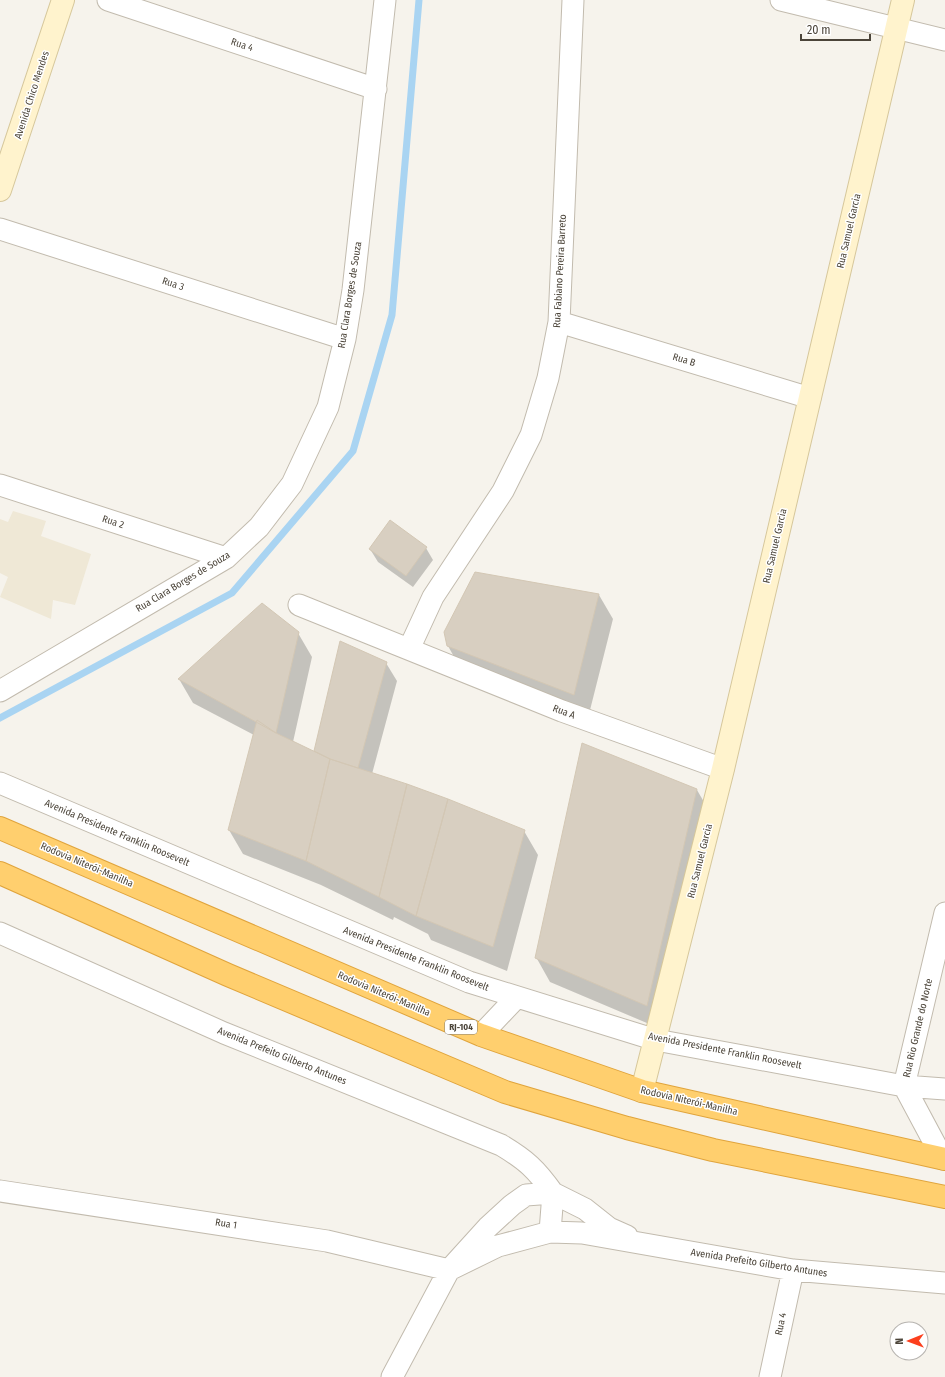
<svg xmlns="http://www.w3.org/2000/svg" width="945" height="1377" font-family="'Fira Sans Condensed',sans-serif">
  <style>
    .education { fill: #efe8d6 }
    .shadow { fill: #0003 }
    .lines { fill: none; stroke-linecap: round; stroke-linejoin: round }
    .stream { stroke: #a9d4f2; stroke-width: 7 }
    .building { fill: #d8cfc1; stroke: #d3c7b4 }
    .street-casing { stroke: #c2bbae; stroke-width: 23 }
    .secondary-casing { stroke: #d6c79b; stroke-width: 24 }
    .highway-casing { stroke: #e0a43c; stroke-width: 24 }
    .street { stroke: #fff; stroke-width: 21 }
    .secondary { stroke: #fff3cd; stroke-width: 22 }
    .highway { stroke: #ffcf6e; stroke-width: 22 }
    .labels { text-anchor: middle; dominant-baseline: central; stroke-width: 3; stroke-linejoin: round; paint-order: stroke }
    .shield { fill: #fff; stroke: #817c74; stroke-width: 1 }
    .shield-label { font-size: 9px; font-weight: bold; fill: #4b4439 }
    .street-label { font-size: 10px; fill: #4b4439; stroke: #fff }
  </style>
  <rect width="100%" height="100%" fill="#f6f3ec"/>
  <!-- education -->
  <path class="education" d="M 13,511 L 46,521 L 41,536 L 91,554 L 75,605 L 53,600 L 51,619 L 0,597 L 8,577 L 0,573 L 0,519 L 8,522 Z"/>
  <!-- shadow -->
  <path class="shadow" d="M 426,548 L 433,560 L 413,587 L 378,562 L 370,549 Z
    M 599,595 L 613,619 L 588,718 L 462,671 L 448,646 Z
    M 298,633 L 312,657 L 293,742 L 317,754 L 315,751 L 386,663 L 397,681 L 372,774 L 524,831 L 538,855 L 507,971 L 431,940 L 428,934 L 394,917 L 393,920 L 321,885 L 243,854 L 229,830 L 254,735 L 193,703 L 179,679 Z
    M 697,790 L 711,814 L 661,1029 L 550,982 L 536,957 Z"/>
  <g class="lines">
    <!-- stream -->
    <path class="stream" d="M 0,718 L 232,593 L 353,451 L 392,315 L 419,0"/>
  </g>
  <!-- building -->
  <path class="building" d="M 390,520 L 427,547 L 406,576 L 369,549 Z
    M 475,572 L 599,594 L 574,695 L 447,646 L 444,632 Z
    M 262,603 L 299,632 L 276,733 L 178,679 Z
    M 340,641 L 387,662 L 358,768 L 330,759 L 314,751 Z
    M 257,720 L 276,733 L 330,759 L 306,861 L 228,830 Z
    M 582,743 L 697,789 L 647,1006 L 535,958 Z
    M 330,759 L 407,784 L 379,897 L 306,861 Z
    M 407,784 L 448,799 L 416,916 L 379,897 Z
    M 448,799 L 525,830 L 493,947 L 416,916 Z"/>
  <g class="lines">
    <defs>
      <path id="street" d="M 108,0 L 376,89
        M 781,0 L 945,40
        M 0,229 L 345,339
        M 559,322 L 810,398
        M 0,485 L 226,558
        M 299,605 L 562,711 L 723,769
        M 409,649 L 433,597 L 503,491 L 531,435 L 548,378 L 559,322 L 573,0
        M 0,691 L 226,558 L 259,527 L 292,484 L 328,407 L 345,339 L 353,290 L 385,0
        M 0,783 L 469,982 L 656,1040 L 904,1086 L 945,1089
        M 0,933 L 224,1033 L 501,1145 C 526,1160 536,1169 553,1193 L 550,1232
        M 481,1035 L 516,998
        M 943,1159 L 904,1086 L 945,913
        M 0,1191 L 327,1241 L 449,1270
        M 449,1270 L 498,1246 L 550,1232 L 582,1233 L 793,1270 L 945,1283
        M 392,1377 L 449,1270 L 488,1227 L 512,1205 L 526,1195 L 553,1193 L 585,1209 L 609,1228 L 627,1236
        M 770,1377 L 793,1270"/>
      <path id="secondary" d="M 0,190 L 63,0
        M 642,1091 L 723,769 L 903,0"/>
      <path id="highway" d="M 0,828 L 481,1035 L 642,1091 L 945,1159
        M 0,873 L 228,975 L 505,1092 L 627,1128 L 713,1150 L 945,1197"/>
    </defs>
    <!-- street casing -->
    <use href="#street" class="street-casing"/>
    <!-- secondary casing -->
    <use href="#secondary" class="secondary-casing"/>
    <!-- highway casing -->
    <use href="#highway" class="highway-casing"/>
    <!-- street -->
    <use href="#street" class="street"/>
    <!-- secondary -->
    <use href="#secondary" class="secondary"/>
    <!-- highway -->
    <use href="#highway" class="highway"/>
  </g>
  <g class="labels">
    <!-- shield labels -->
    <rect class="shield" x="445" y="1020" width="32" height="14" rx="3"/>
    <g class="shield-label">
      <text x="461" y="1027">RJ-104</text>
    </g>
    <!-- street labels -->
    <g class="street-label">
      <text transform="translate(242 45) rotate(18)">Rua 4</text>
      <text transform="translate(32 95) rotate(-72)">Avenida Chico Mendes</text>
      <text transform="translate(849 231) rotate(-77)">Rua Samuel Garcia</text>
      <text transform="translate(560 271) rotate(-87)">Rua Fabiano Pereira Barreto</text>
      <text transform="translate(173 284) rotate(18)">Rua 3</text>
      <text transform="translate(350 295) rotate(-81)">Rua Clara Borges de Souza</text>
      <text transform="translate(684 360) rotate(17)">Rua B</text>
      <text transform="translate(113 522) rotate(18)">Rua 2</text>
      <text transform="translate(775 546) rotate(-77)">Rua Samuel Garcia</text>
      <text transform="translate(183 582) rotate(-31)">Rua Clara Borges de Souza</text>
      <text transform="translate(564 712) rotate(21)">Rua A</text>
      <text transform="translate(117 833) rotate(23)">Avenida Presidente Franklin Roosevelt</text>
      <text transform="translate(700 861) rotate(-76)">Rua Samuel Garcia</text>
      <text transform="translate(87 865) rotate(23)">Rodovia Niterói-Manilha</text>
      <text transform="translate(416 959) rotate(22)">Avenida Presidente Franklin Roosevelt</text>
      <text transform="translate(384 994) rotate(23)">Rodovia Niterói-Manilha</text>
      <text transform="translate(918 1028) rotate(-77)">Rua Rio Grande do Norte</text>
      <text transform="translate(725 1051) rotate(11)">Avenida Presidente Franklin Roosevelt</text>
      <text transform="translate(282 1056) rotate(22)">Avenida Prefeito Gilberto Antunes</text>
      <text transform="translate(689 1101) rotate(13)">Rodovia Niterói-Manilha</text>
      <text transform="translate(226 1224) rotate(9)">Rua 1</text>
      <text transform="translate(759 1263) rotate(9)">Avenida Prefeito Gilberto Antunes</text>
      <text transform="translate(781 1324) rotate(-78)">Rua 4</text>
    </g>
  </g>
  <!-- north arrow -->
  <g transform="translate(909 1341) rotate(269)"><circle r="19" fill="#ffffff" stroke="#b7b4b0"/>
  <path d="M0-3L7 15L0 10L-7 15Z" fill="#fc3f1d"/>
  <text y="-6" font-size="11" font-weight="bold" text-anchor="middle" fill="#4b4439">N</text>
  </g>
  <!-- scale -->
  <path d="M801 34v6h69v-6" fill="none" stroke="#4b4439" stroke-width="2"/>
  <text x="807" y="34" font-size="12" fill="#4b4439" stroke="#ffffff" stroke-width="3" paint-order="stroke">20 m</text>
</svg>
